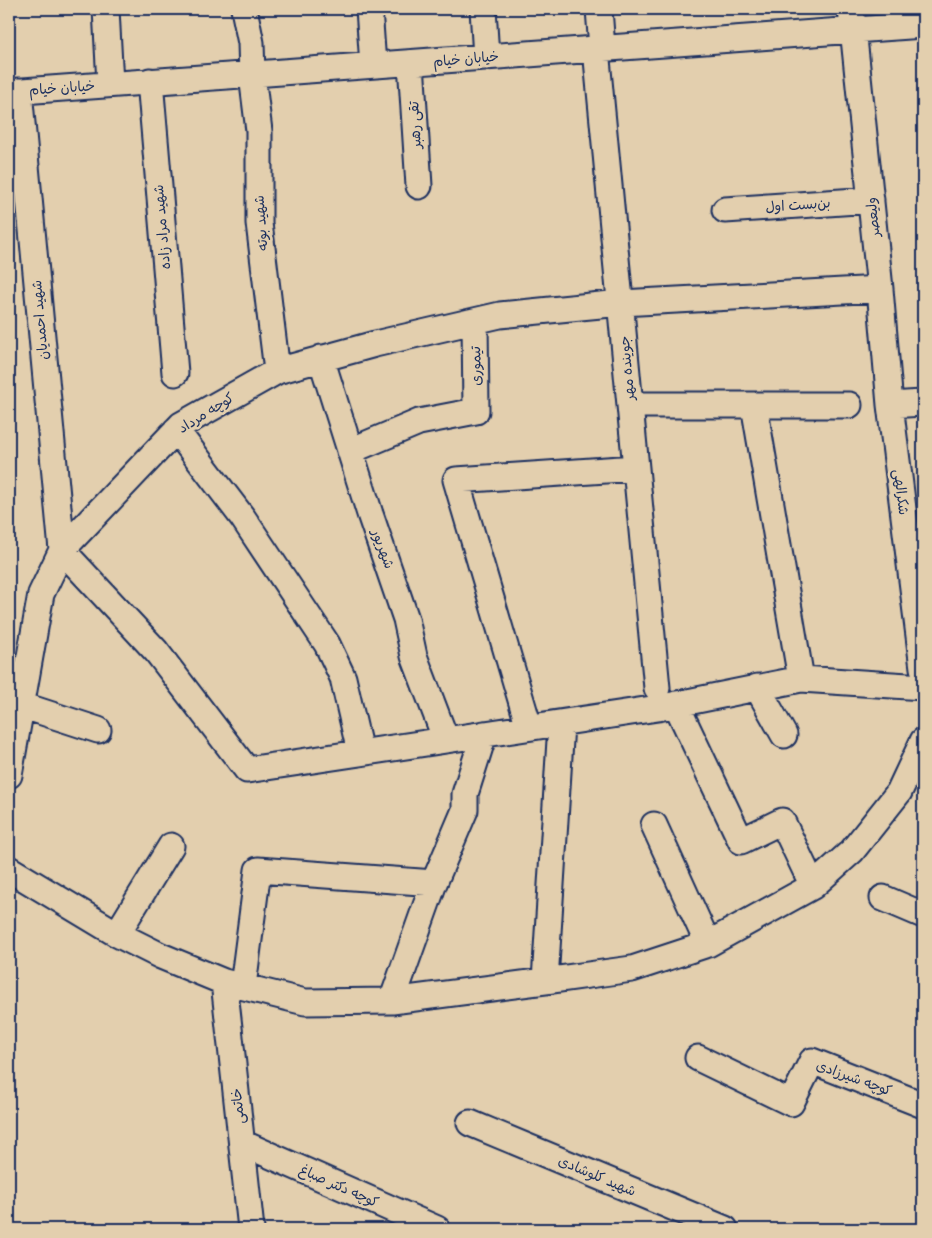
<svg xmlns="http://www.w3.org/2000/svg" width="932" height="1238" font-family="'Balsamiq Sans','Playpen Sans Arabic',sans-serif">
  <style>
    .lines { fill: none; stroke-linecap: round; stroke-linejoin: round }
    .minor-casing { stroke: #1b2f5e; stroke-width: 29 }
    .minor { stroke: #e3cfae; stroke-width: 25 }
    .labels { text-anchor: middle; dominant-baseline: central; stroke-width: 5; stroke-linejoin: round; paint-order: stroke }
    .street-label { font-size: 14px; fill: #1b2f5e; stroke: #e3cfae }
  </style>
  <rect width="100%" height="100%" fill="#e3cfae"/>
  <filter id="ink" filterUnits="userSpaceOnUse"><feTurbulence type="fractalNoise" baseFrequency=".02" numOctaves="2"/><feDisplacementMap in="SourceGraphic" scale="10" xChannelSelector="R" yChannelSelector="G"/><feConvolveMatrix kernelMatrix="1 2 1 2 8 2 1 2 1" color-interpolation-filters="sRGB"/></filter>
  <g filter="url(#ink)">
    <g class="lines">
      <defs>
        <path id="minor" d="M 106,9 L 110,84
          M 244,9 L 251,43 L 252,75 L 259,131 L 259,223 L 277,371
          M 369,9 L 373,65
          M 483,9 L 486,57
          M 599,9 L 602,48
          M 851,9 L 880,289 L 890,405 L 923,668
          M 596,49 L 657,688
          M 411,63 L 419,186
          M 150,81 L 175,373
          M 19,91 L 62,550 L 156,651 L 247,770 L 658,708 L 801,679 L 923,687
          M 9,92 L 923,25
          M 725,210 L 871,200
          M 321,358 L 370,514 L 406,619 L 414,656 L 446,740
          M 630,405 L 849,405
          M 754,405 L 801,679
          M 890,405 L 923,403
          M 176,430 L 243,518 L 327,644 L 343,678 L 360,752
          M 350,451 L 419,422 L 476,411 L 475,321
          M 757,687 L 784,735
          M 676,704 L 741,841 L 782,821 L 813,886
          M 21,705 L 98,730
          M 529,727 L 456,480 L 636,468
          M 9,775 L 41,594 L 62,550 L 181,425 L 277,371 L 375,344 L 500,315 L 621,303 L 880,289
          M 654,825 L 708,944
          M 9,869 L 117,934 L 161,956 L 224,982 L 305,1002 L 392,1001 L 545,981 L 632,969 L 708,944 L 813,886 L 852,851 L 899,792 L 923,741
          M 883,898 L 923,915
          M 117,934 L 171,846
          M 545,981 L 561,724
          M 224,982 L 251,1229
          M 243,986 L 258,870 L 434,883
          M 392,1001 L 434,883 L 465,810 L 465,794 L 484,734
          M 698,1058 L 791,1103 L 812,1061 L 923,1105
          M 470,1123 L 725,1229
          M 242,1143 L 437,1229"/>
      </defs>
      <!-- minor casing -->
      <use href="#minor" class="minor-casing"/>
      <!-- minor -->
      <use href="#minor" class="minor"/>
    </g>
  </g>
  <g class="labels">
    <!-- street labels -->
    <g class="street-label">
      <text transform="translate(466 59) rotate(-5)">خیابان خیام</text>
      <text transform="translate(62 88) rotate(-4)">خیابان خیام</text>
      <text transform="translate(415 125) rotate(-93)">تقی رهبر</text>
      <text transform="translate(798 205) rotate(-4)">بن‌بست اول</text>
      <text transform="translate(873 217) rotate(-96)">ولیعصر</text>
      <text transform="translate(261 223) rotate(-94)">شهید بوته</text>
      <text transform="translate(162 227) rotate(-95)">شهید مراد زاده</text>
      <text transform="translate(40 320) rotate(-95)">شهید احمدیان</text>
      <text transform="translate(476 366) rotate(-91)">تیموری</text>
      <text transform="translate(627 368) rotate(-95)">جوینده مهر</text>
      <text transform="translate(206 413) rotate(-32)">کوچه مرداد</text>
      <text transform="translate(901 492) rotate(83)">شکرالهی</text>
      <text transform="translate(383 549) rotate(70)">شهریور</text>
      <text transform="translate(854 1078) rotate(20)">کوچه شیرزادی</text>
      <text transform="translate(238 1106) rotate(-96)">خاتمی</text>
      <text transform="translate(597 1176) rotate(23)">شهید کلوشادی</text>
      <text transform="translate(339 1186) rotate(24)">کوچه دکتر صباغ</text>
    </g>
  </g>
  <!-- margin -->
  <rect width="932" height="1238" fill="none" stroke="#e3cfae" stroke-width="30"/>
  <rect x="15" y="15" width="902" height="1208" fill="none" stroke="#1b2f5e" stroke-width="2" filter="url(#ink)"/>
</svg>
